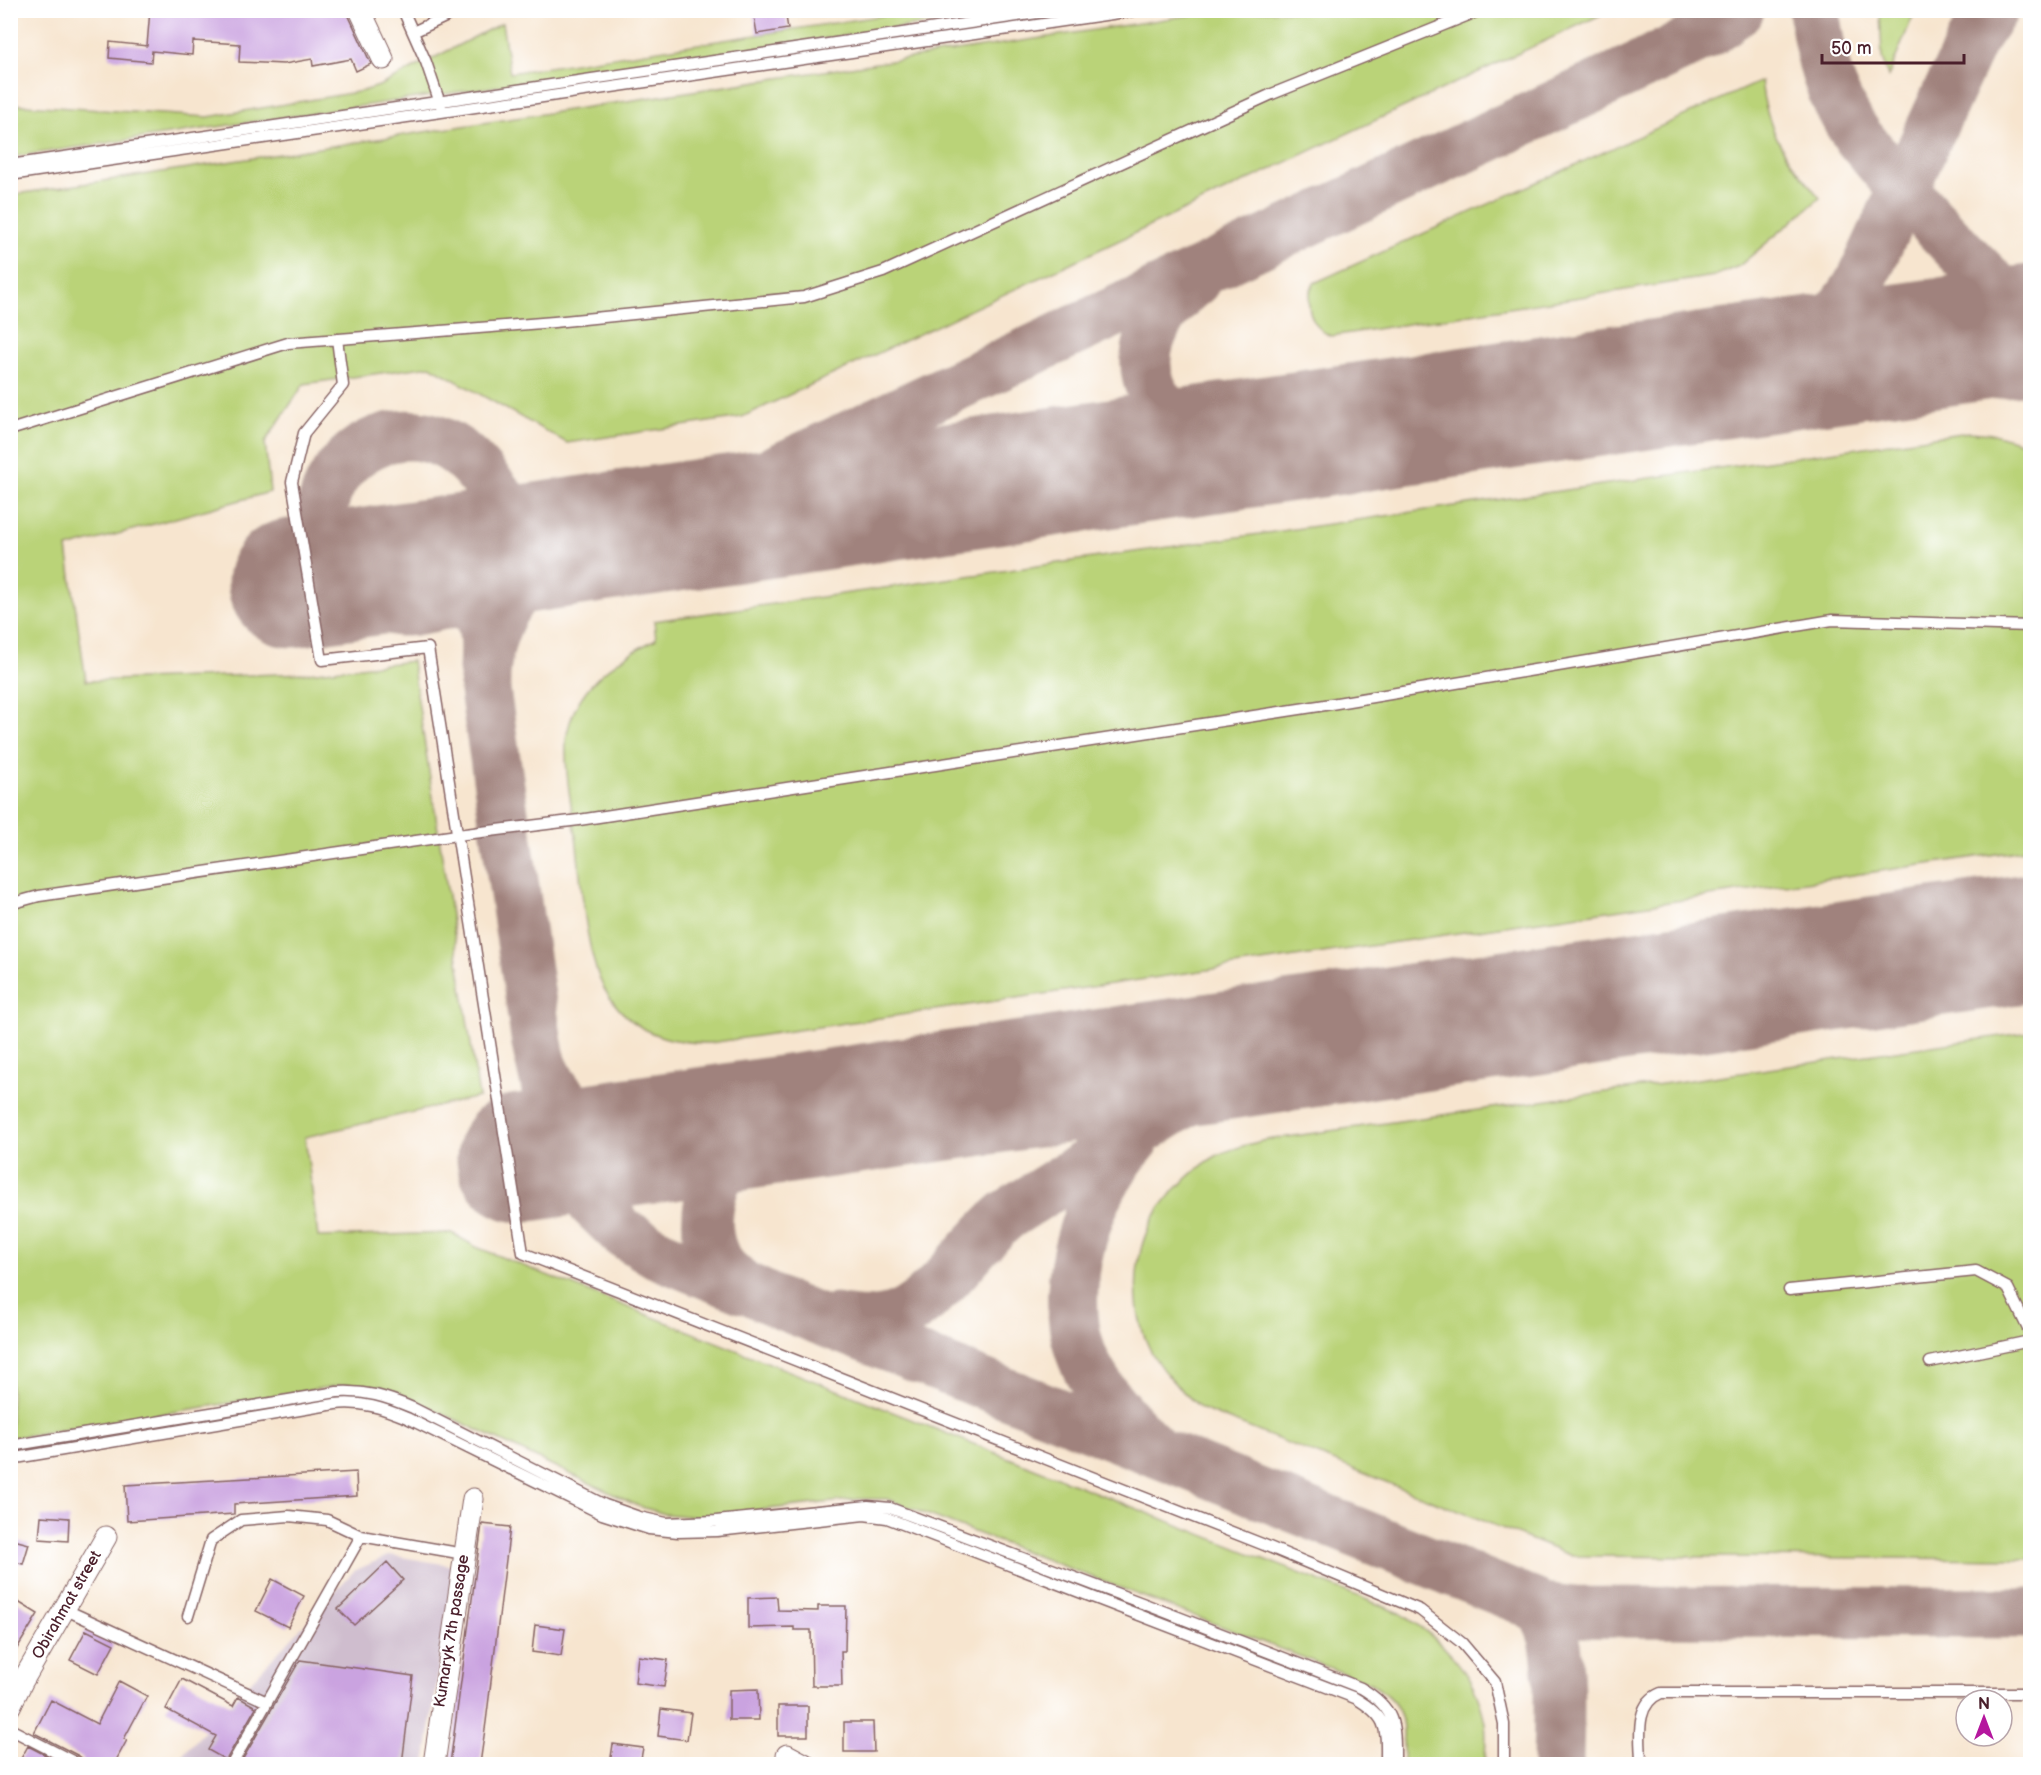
<svg xmlns="http://www.w3.org/2000/svg" width="2041" height="1775" font-family="'Balsamiq Sans',sans-serif">
  <style>
    .industrial { fill: #cfbdce }
    .green { fill: #bad378; stroke: #827952; stroke-width: 1.5 }
    .lines { fill: none; stroke-linecap: round; stroke-linejoin: round }
    .taxiway { stroke: #a0827d; stroke-width: 51 }
    .runway { stroke: #a0827d; stroke-width: 129 }
    .building { fill: #caa3e0 }
    .service-casing { stroke: #876464; stroke-width: 13 }
    .minor-casing { stroke: #876464; stroke-width: 23 }
    .service { stroke: #fff; stroke-width: 10 }
    .minor { stroke: #fff; stroke-width: 21 }
    .labels { text-anchor: middle; dominant-baseline: central; stroke-width: 5; stroke-linejoin: round; paint-order: stroke }
    .street-label { font-size: 16px; fill: #4a1f2b; stroke: #fff }
  </style>
  <rect width="100%" height="100%" fill="#fff"/>
  <filter id="ink" filterUnits="userSpaceOnUse"><feTurbulence type="fractalNoise" baseFrequency=".0167" numOctaves="2"/><feDisplacementMap in="SourceGraphic" scale="12" xChannelSelector="R" yChannelSelector="G"/><feConvolveMatrix kernelMatrix="1 2 1 2 8 2 1 2 1" color-interpolation-filters="sRGB"/></filter>
  <filter id="wash" filterUnits="userSpaceOnUse"><feTurbulence type="fractalNoise" baseFrequency=".008" numOctaves="4" result="noise"/><feDisplacementMap in="SourceGraphic" scale="24" xChannelSelector="R" yChannelSelector="G"/><feGaussianBlur stdDeviation="1.35" result="paint"/><feColorMatrix in="noise" values="0 0 0 0 0 0 0 0 0 0 0 0 0 0 0 0 0 1.4 0 .05"/><feComposite in="paint" operator="in"/></filter>
  <g filter="url(#wash)">
    <rect width="100%" height="100%" fill="#f7e5cf"/>
    <!-- industrial -->
    <path class="industrial" d="M 390,1555 L 454,1566 L 425,1764 L 174,1764 L 354,1571 Z"/>
    <!-- green -->
    <path class="green" d="M 912,11 L 1014,11 L 11,157 L 10,104 L 208,117 L 363,91 L 379,86 L 502,23 L 510,73 Z
      M 1218,11 L 1609,11 L 742,417 L 567,443 L 430,366 L 304,384 L 265,442 L 270,492 L 67,548 L 86,681 L 307,673 L 412,661 L 479,1097 L 305,1137 L 318,1237 L 452,1233 L 476,1247 L 1400,1613 C 1441,1639 1476,1672 1485,1723 C 1487,1736 1485,1751 1485,1764 L 1403,1764 C 1403,1723 1409,1707 1370,1683 L 887,1499 L 860,1499 L 696,1517 L 665,1514 L 638,1506 L 393,1390 L 380,1386 L 348,1384 L 11,1438 L 11,195 Z
      M 1880,11 L 1915,11 L 1888,77 L 1882,58 Z
      M 1761,81 C 1767,135 1787,158 1820,198 L 1739,266 L 1714,276 L 1331,336 C 1310,327 1303,303 1314,283 Z
      M 1969,432 L 1994,434 L 2030,445 L 2030,849 L 710,1043 C 667,1043 634,1033 608,995 C 585,962 581,878 576,836 C 572,809 566,781 566,754 C 565,741 568,726 573,714 C 587,678 623,656 656,639 L 654,621 Z
      M 2030,1032 L 2030,1559 L 1572,1556 L 1202,1409 C 1184,1393 1165,1376 1153,1355 C 1130,1314 1131,1254 1156,1214 C 1164,1201 1174,1190 1185,1180 C 1195,1171 1206,1161 1218,1155 C 1233,1148 1250,1144 1266,1140 Z"/>
    <g class="lines">
      <!-- taxiway -->
      <path class="taxiway" d="M 1814,10 C 1821,62 1829,95 1859,138 C 1912,202 1969,263 2030,319
        M 1195,281 C 1154,313 1124,365 1166,410 C 1177,423 1191,433 1207,438 C 1228,444 1250,441 1271,440
        M 1731,373 C 1788,360 1835,330 1863,277 L 1972,40 L 1993,10
        M 646,531 L 1676,49 L 1712,30 L 1739,10
        M 605,537 C 589,543 573,547 558,555 C 509,583 483,635 485,690 L 537,1044 L 561,1152 L 581,1188 L 593,1204 L 622,1232 L 658,1254 L 744,1289
        M 484,668 C 485,650 488,620 470,608 C 452,596 421,613 399,611 C 347,604 310,552 324,501 C 337,451 394,420 443,443 C 467,454 482,476 498,495 C 510,510 525,526 526,546 C 527,565 517,582 510,598
        M 545,1071 C 558,1102 592,1129 626,1135 C 643,1138 660,1136 677,1135
        M 802,1117 C 782,1120 762,1124 746,1137 C 712,1164 691,1234 724,1270 C 739,1287 763,1295 783,1305 L 1194,1467 L 1544,1608 L 1575,1612 L 2030,1613
        M 1133,1142 C 1088,1189 1059,1283 1079,1347 C 1089,1382 1124,1421 1151,1446
        M 836,1319 C 857,1323 880,1325 900,1316 C 940,1297 971,1244 1007,1215 L 1269,1049
        M 1528,1603 C 1534,1606 1539,1608 1543,1613 C 1565,1641 1558,1729 1558,1764"/>
      <!-- runway -->
      <path class="runway" d="M 292,583 L 2030,329
        M 521,1158 L 2030,938"/>
    </g>
    <g id="blocks">
      <!-- building -->
      <path class="building" d="M 150,10 L 346,10 L 371,64 L 356,71 L 351,59 L 313,66 L 312,59 L 284,64 L 239,62 L 240,44 L 193,41 L 192,55 L 152,51 L 151,62 L 109,58 L 110,42 L 147,46 Z
        M 753,10 L 785,10 L 788,29 L 757,34 Z
        M 356,1472 L 357,1496 L 234,1504 L 234,1514 L 127,1521 L 125,1485 Z
        M 41,1516 L 69,1518 L 68,1541 L 39,1539 Z
        M 482,1524 L 510,1527 L 486,1722 L 480,1764 L 450,1764 Z
        M 10,1539 L 29,1544 L 23,1564 L 10,1561 Z
        M 387,1562 L 403,1580 L 354,1625 L 338,1609 Z
        M 272,1579 L 304,1596 L 288,1627 L 256,1611 Z
        M 10,1597 L 38,1614 L 10,1660 Z
        M 777,1597 L 778,1610 L 818,1611 L 818,1606 L 846,1606 L 845,1651 L 841,1651 L 842,1686 L 812,1686 L 811,1630 L 794,1630 L 794,1627 L 748,1628 L 748,1598 Z
        M 535,1625 L 565,1629 L 561,1656 L 532,1652 Z
        M 86,1630 L 114,1644 L 98,1674 L 70,1660 Z
        M 638,1656 L 668,1660 L 664,1687 L 635,1683 Z
        M 300,1660 L 413,1676 L 402,1764 L 240,1764 Z
        M 182,1679 L 233,1706 L 238,1697 L 256,1707 L 226,1760 L 208,1750 L 216,1736 L 166,1709 Z
        M 119,1681 L 147,1696 L 124,1739 L 127,1740 L 114,1764 L 83,1764 L 83,1759 L 79,1756 L 34,1733 L 51,1700 L 97,1724 Z
        M 758,1689 L 759,1720 L 729,1720 L 729,1690 Z
        M 778,1706 L 808,1706 L 808,1736 L 778,1736 Z
        M 661,1709 L 691,1713 L 687,1740 L 658,1736 Z
        M 844,1722 L 873,1722 L 874,1752 L 844,1752 Z
        M 613,1744 L 643,1748 L 640,1764 L 610,1764 Z
        M 28,1746 L 63,1764 L 18,1764 Z"/>
    </g>
  </g>
  <g filter="url(#ink)">
    <use href="#blocks" fill-opacity="0" stroke="#876464" stroke-width="1.5"/>
    <g class="lines">
      <defs>
        <path id="service" d="M 403,10 L 426,62 L 441,106
          M 413,32 L 445,17 L 454,10
          M 10,165 L 1058,10
          M 10,175 L 1139,10
          M 337,339 L 343,385 L 304,433 L 292,482 L 322,660 L 428,648 L 523,1253 L 1262,1544 L 1420,1610 L 1462,1643 L 1495,1682 L 1504,1724 L 1504,1764
          M 10,430 L 288,343 L 554,322 L 804,297 L 883,272 L 1272,94 L 1481,10
          M 10,904 L 39,896 L 457,835 L 579,820 L 1319,706 L 1832,620 L 2030,626
          M 1789,1290 L 1976,1271 L 2008,1288 L 2030,1333
          M 1930,1362 L 2030,1341
          M 10,1446 L 337,1392 C 365,1390 387,1397 413,1408 L 605,1505 L 639,1517 L 666,1523 L 716,1521 L 868,1506 L 890,1508 L 1142,1603 L 1361,1688 C 1397,1709 1395,1726 1395,1764
          M 10,1459 L 335,1404 C 362,1401 383,1408 407,1418 L 602,1514 L 649,1529 L 678,1532 L 717,1531 L 864,1515 L 887,1518 L 1355,1698 C 1389,1718 1386,1728 1386,1764
          M 64,1609 L 267,1702
          M 188,1616 L 211,1540 L 241,1520 L 289,1516 L 327,1520 L 361,1536
          M 10,1729 L 76,1763
          M 232,1764 L 361,1536 L 464,1554
          M 1641,1764 C 1641,1740 1633,1704 1661,1693 L 2030,1693"/>
        <path id="minor" d="M 360,10 L 383,59
          M 10,1706 L 22,1682 L 106,1537
          M 787,1755 L 804,1764
          M 434,1764 L 473,1499"/>
      </defs>
      <!-- service casing -->
      <use href="#service" class="service-casing"/>
      <!-- minor casing -->
      <use href="#minor" class="minor-casing"/>
      <!-- service -->
      <use href="#service" class="service"/>
      <!-- minor -->
      <use href="#minor" class="minor"/>
    </g>
  </g>
  <g class="labels">
    <!-- street labels -->
    <g class="street-label">
      <text transform="translate(67 1605) rotate(-60)">Obirahmat street</text>
      <text transform="translate(452 1631) rotate(-81)">Kumaryk 7th passage</text>
    </g>
  </g>
  <!-- margin -->
  <rect width="2041" height="1775" fill="none" stroke="#fff" stroke-width="36"/>
  <!-- north arrow -->
  <g transform="translate(1984 1718)"><circle r="28" fill="#ffffff" stroke="#b7a5aa" stroke-width="1.5"/>
  <path d="M0-4.5L10 22L0 15L-10 22Z" fill="#b5179e"/>
  <text y="-9" font-size="16" font-weight="bold" text-anchor="middle" fill="#4a1f2b">N</text>
  </g>
  <!-- scale -->
  <path d="M1822 54v9h142v-9" fill="none" stroke="#4a1f2b" stroke-width="3"/>
  <text x="1831" y="54" font-size="18" fill="#4a1f2b" stroke="#ffffff" stroke-width="4.5" paint-order="stroke">50 m</text>
</svg>
